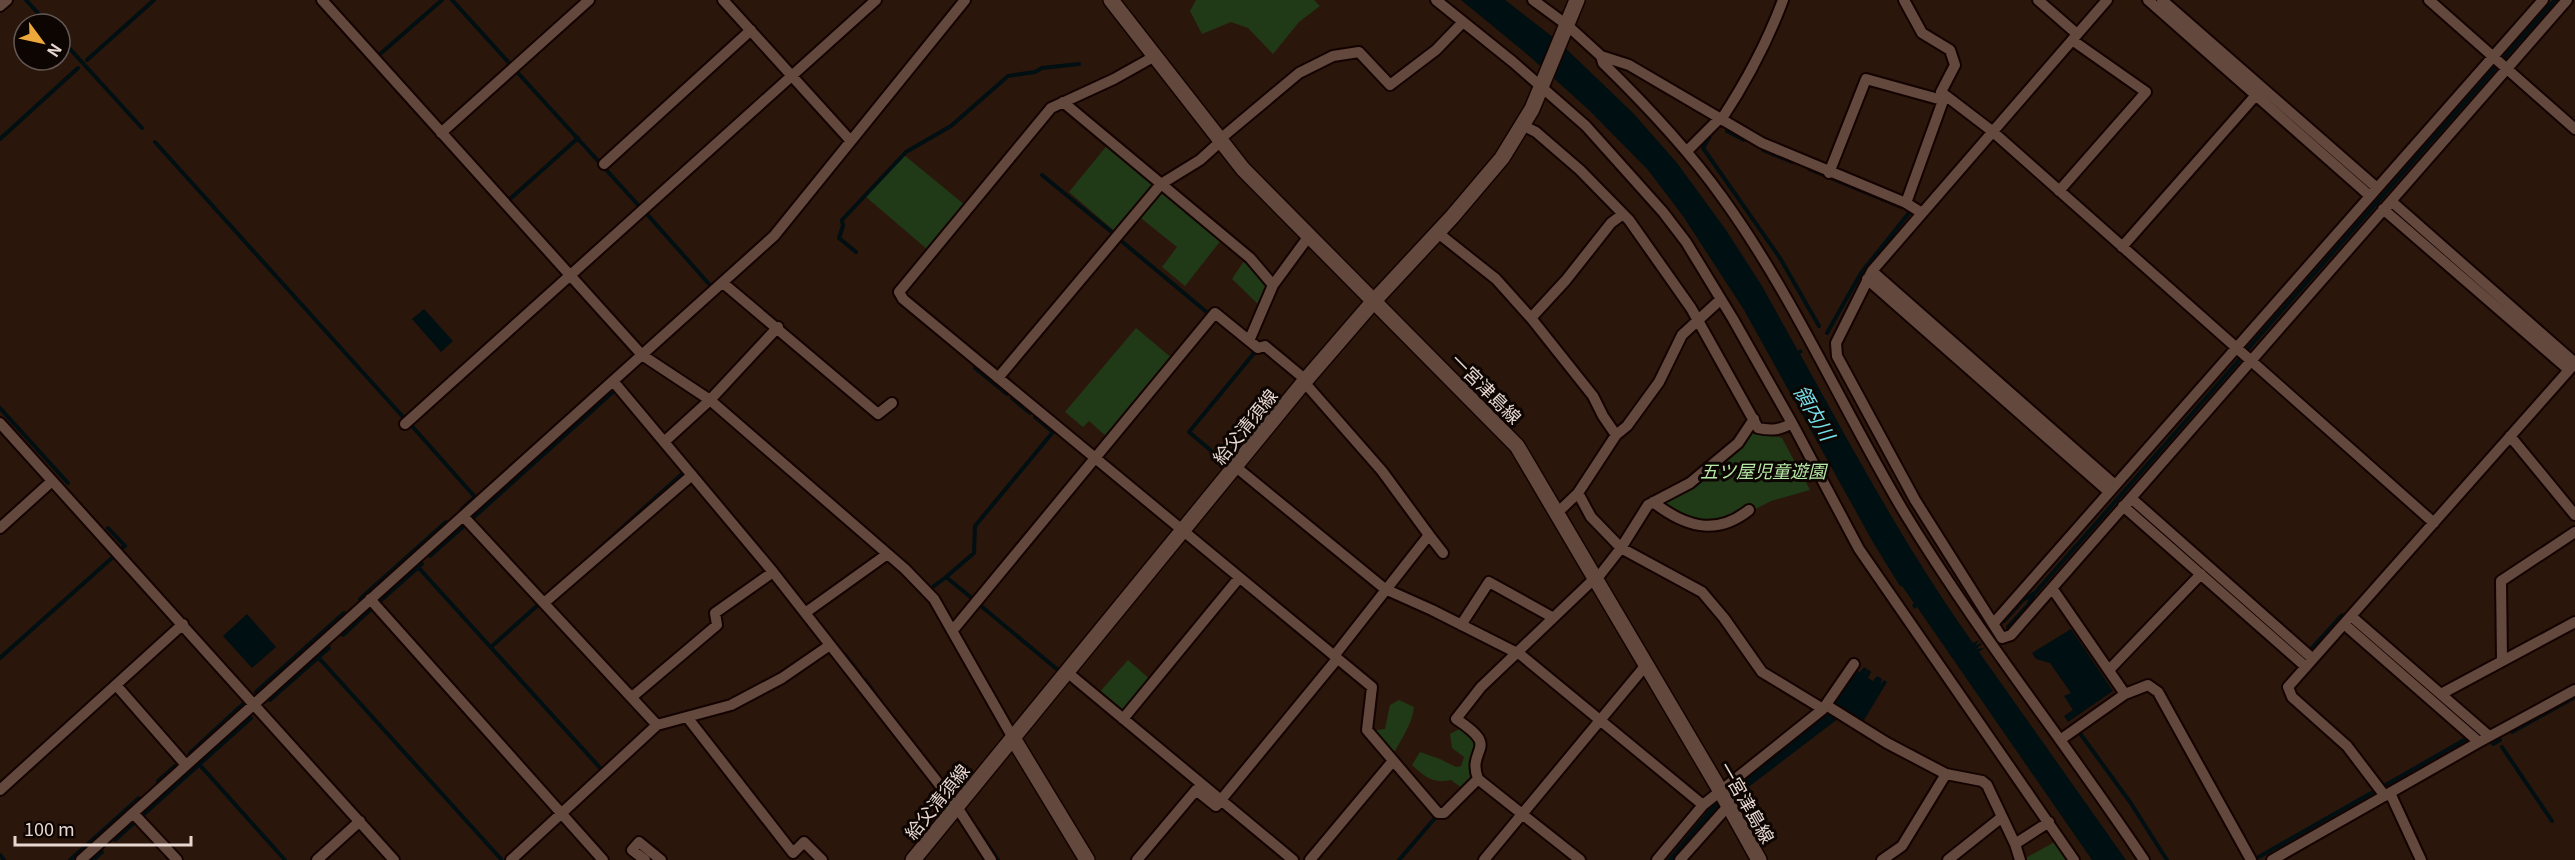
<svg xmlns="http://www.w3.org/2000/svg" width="2575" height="860" font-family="Georgia,'Noto Sans JP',serif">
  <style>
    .green { fill: #203a18 }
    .water { fill: #000f12 }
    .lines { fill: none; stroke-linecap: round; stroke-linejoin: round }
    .stream { stroke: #000f12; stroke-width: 4 }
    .street-casing { stroke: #130200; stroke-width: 14 }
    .secondary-casing { stroke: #130200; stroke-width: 18 }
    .street { stroke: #62483d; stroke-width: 10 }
    .secondary { stroke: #62483d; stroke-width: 15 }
    .labels { text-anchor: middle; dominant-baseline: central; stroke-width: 6; stroke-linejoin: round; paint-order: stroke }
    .street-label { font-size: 18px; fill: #e7d7d0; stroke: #0d0502 }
    .park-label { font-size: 18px; font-style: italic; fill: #b5e7a6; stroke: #0d0502 }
    .water-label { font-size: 20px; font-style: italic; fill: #73dfeb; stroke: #0d0502 }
  </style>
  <rect width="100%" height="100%" fill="#2b160b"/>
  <!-- green -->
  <path class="green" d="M 1196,0 L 1314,0 L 1320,6 L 1299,22 L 1273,54 L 1248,28 L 1231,22 L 1202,34 L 1190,11 Z
    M 1109,143 L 1156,182 L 1117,233 L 1069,192 Z
    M 904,155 L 965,205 L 928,250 L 866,197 Z
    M 1162,189 L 1222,239 L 1185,286 L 1162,267 L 1177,247 L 1137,215 Z
    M 1246,258 L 1270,286 L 1261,307 L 1232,279 Z
    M 1136,328 L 1173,359 L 1107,437 L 1089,421 L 1083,427 L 1065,412 Z
    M 1754,430 L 1782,438 L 1810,490 L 1771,501 L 1752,511 L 1711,523 L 1699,523 L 1666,507 L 1667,499 C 1693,486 1740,456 1754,430 Z
    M 1128,660 L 1152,681 L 1121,714 L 1098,694 Z
    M 1399,700 L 1414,707 C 1412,724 1403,736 1395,751 L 1390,751 L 1373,733 L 1377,730 L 1385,729 L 1390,705 Z
    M 1461,728 L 1476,738 L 1473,776 L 1462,788 L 1451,780 C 1433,784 1425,777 1412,765 L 1420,752 L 1440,759 L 1456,767 L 1461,766 L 1464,757 L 1452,748 L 1450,734 Z
    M 2058,840 L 2071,860 L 2022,860 Z"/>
  <!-- water -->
  <path class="water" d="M 1461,0 L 1505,0 L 1558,41 L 1634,114 L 1677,163 L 1726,230 L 1762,286 L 1798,351 L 1801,349 L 1803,352 L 1800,354 C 1855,453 1908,552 1973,643 L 1979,640 L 1975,646 L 1981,643 L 1982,644 L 1976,649 L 1984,648 L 1979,652 L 2126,860 L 2092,860 L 1917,607 L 1914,609 L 1912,605 L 1914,603 L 1902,586 L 1900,586 L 1874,544 L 1744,310 L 1683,216 L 1648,170 L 1590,111 L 1528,55 Z
    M 424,309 L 453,341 L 441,352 L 412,319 Z
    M 247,614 L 276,647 L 252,668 L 223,636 Z
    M 2071,629 L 2113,691 L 2068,722 L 2064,716 L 2073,710 L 2064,696 L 2071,693 L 2050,663 L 2036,659 L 2032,653 Z
    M 1864,667 L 1867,669 L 1864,675 L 1868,669 L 1871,672 L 1868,678 L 1873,681 L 1877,676 L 1882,679 L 1880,685 L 1884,680 L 1887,682 L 1864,720 L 1861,721 L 1847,713 L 1835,721 L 1717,811 L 1677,860 L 1667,860 L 1711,807 L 1826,715 L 1857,671 L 1860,672 Z"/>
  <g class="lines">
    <!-- stream -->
    <path class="stream" d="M 26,0 L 48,24
      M 452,0 L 510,64
      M 60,38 L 142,128
      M 379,55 L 442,0
      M 2503,59 L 2555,0
      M 87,60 L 154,0
      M 518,73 L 640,207
      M 1713,131 L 1703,148 L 1780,258 L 1819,326
      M 1727,131 L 1744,140
      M 0,139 L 78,68
      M 155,142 L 404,418
      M 1763,150 L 1792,162
      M 1809,169 L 1901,207
      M 1042,175 L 1114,234
      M 510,199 L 578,138
      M 646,213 L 709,284
      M 1119,239 L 1209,314
      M 856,252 L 839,238 L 843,226 L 842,220 L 906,152 L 951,126 L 1008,76 L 1035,72 L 1042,68 L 1079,64
      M 1827,333 L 1861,273 L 1909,213
      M 2247,350 L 2497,66
      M 975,368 L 1007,394
      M 1012,398 L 1030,413
      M 0,408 L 68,483
      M 411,425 L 475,497 L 462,509
      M 1228,465 L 1189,432 L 1255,352 L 1253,351
      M 474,517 L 614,391
      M 108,528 L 125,546 L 122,548
      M 430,556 L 465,525
      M 591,556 L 682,474
      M 418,567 L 602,770
      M 934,586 L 946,577
      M 360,599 L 446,522
      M 973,599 L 946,577 L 974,553 L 975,526 L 1053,432 L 1035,417
      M 379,602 L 422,564
      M 981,606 L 1058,670
      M 2004,621 L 2023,600 L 2035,593 L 2240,359
      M 2008,627 L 2028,605 L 2034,594
      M 343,635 L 370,610
      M 491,647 L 539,604
      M 2311,649 L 2342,615
      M 845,655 L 860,674
      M 318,657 L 501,859
      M 0,658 L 113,557
      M 865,680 L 875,694
      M 2417,680 L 2477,733
      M 256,692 L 344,613
      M 270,700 L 329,648
      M 2079,732 L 2130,802 L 2167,860
      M 2512,732 L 2575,697
      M 2493,744 L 2500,740
      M 2502,747 L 2552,821
      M 190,753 L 243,704
      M 199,764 L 285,860
      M 158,781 L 175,766
      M 2384,786 L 2466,739
      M 143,815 L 251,718
      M 978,830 L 998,860
      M 115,840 L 136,821
      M 646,854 L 653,860
      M 0,855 L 4,860
      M 2257,858 L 2373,792
      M 70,860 L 139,798
      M 93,860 L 102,852
      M 1399,860 L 1435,818"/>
    <defs>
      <path id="street" d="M 322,0 L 642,355 L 710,400 L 905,569 L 934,599 L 1013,738
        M 723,0 L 850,140
        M 1436,0 L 1513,62 L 1586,126 L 1663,212 L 1686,242 L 1733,319 L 1792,423 L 1859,549 L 2074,860
        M 1533,0 L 1567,25 L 1601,56 L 1603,63 C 1646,105 1687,148 1722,197 C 1793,295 1842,408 1904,512 C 1977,632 2066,743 2144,860
        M 1904,0 L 1922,33 L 1950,50 L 1955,65 L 1941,92 L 1992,131 L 2434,523
        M 2038,0 L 2077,34
        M 2107,0 L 1872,271 L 1836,343 L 1837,356 L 1915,500 L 2002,638 L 2011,635 L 2567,0
        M 2148,0 L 2370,196
        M 2162,0 L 2377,188
        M 2429,0 L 2575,129
        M 0,6 L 7,0
        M 1155,56 L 1114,79 L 1051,108 L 899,292 L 903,299 L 1372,687 L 1367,730 L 1438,813 L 1444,813 L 1478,779 L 1580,860
        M 1601,56 L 1629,65 L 1762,143 L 1906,203 L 1922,213
        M 1063,102 L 1250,258 L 1273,285
        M 1721,120 C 1746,82 1767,43 1783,0
        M 1524,126 L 1536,132 L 1580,170 L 1629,220 L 1691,308 L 1758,428 C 1772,431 1780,430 1792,423
        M 441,133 L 589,0
        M 1219,140 L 1299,73 L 1333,56 L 1359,52 L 1390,85 L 1436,50 L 1463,22
        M 1687,151 L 1719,119
        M 604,164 L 751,30
        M 1829,173 L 1866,79 L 1942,100
        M 2059,191 L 2146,92 L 2072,40
        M 1906,203 L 1945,95
        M 2383,209 L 2569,370
        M 1438,233 L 1496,279 L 1531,318 L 1593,396 L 1603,416 L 1616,435 L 1578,493 L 1557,513
        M 2122,247 L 2256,95
        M 1872,271 L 2115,485
        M 1867,279 L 2109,492
        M 723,283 L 878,414 L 892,403
        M 1531,318 L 1566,280 L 1611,223 L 1623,214
        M 1249,341 L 1273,285 L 1309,236
        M 998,378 L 1161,184 L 1200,160 L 1221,141
        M 613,381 L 773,572 L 957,807 L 991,860
        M 1304,382 L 1382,471 L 1429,535 L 1334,656
        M 0,423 L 394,860
        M 405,424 L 876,0
        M 1616,435 L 1627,426 L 1659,382 L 1682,335 L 1720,300
        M 2510,436 L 2575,515
        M 664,442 L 710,400 L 778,327
        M 1236,467 L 1385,589 L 1432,610 L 1521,655 L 1703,805
        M 1578,493 L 1591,517 L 1621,548 L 1648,505 L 1690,483 L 1738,443 L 1754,419
        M 2131,498 L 2313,659
        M 1653,502 C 1684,526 1715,537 1749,510
        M 2123,506 L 2306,667
        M 463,516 L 657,725
        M 0,528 L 52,481
        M 1429,535 L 1443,553
        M 1596,580 L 1621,548 L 1702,592 L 1724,618 L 1762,672 L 1823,709
        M 2052,588 L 2125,694 L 2148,685 L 2158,692 L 2251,860
        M 370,599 L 603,860
        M 544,603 L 692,475
        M 805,613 L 886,555
        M 2351,616 L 2489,736
        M 1993,624 L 2543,0
        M 2344,624 L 2479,742
        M 1461,625 L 1489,582 L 1552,617
        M 953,630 L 1215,313 L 1258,348 L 1265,346 L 1306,380
        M 2502,661 L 2501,581 L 2575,532
        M 2109,670 L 2201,574
        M 1067,672 L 1293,860
        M 116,685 L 186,765
        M 2441,694 L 2575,622
        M 632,697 L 717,625 L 715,613 L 773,572
        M 1826,705 L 1887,743 L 1946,774 L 1982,781 L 1987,785 L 2015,844 L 2020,860
        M 687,717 L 793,853 L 804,842 L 822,860
        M 1123,719 L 1239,578
        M 2060,740 L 2125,694
        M 1478,779 C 1466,746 1503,750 1456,719 L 1481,687 L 1595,578
        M 0,790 L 183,624
        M 2390,793 L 2421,860
        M 2385,796 L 2347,746 L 2292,697 L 2288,687 L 2569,370 L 2575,363 L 2391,201
        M 133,813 L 177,860
        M 2015,844 L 2049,822
        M 81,860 L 774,236 L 965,0
        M 317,860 L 360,821
        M 511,860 L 657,725 L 731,705 L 782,678 L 830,645
        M 645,860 L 632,850 L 639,842 L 661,860
        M 1137,860 L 1196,790 L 1216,806 L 1337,659
        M 1310,860 L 1392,762
        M 1484,860 L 1646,665
        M 1657,860 L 1703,805 L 1823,709 L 1854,664
        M 1680,860 L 1729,805
        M 1882,860 L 1902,846 L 1946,774
        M 1948,860 L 2002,817
        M 2272,860 L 2479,742 L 2575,690"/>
      <path id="secondary" d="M 1111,0 L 1243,169 L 1517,446 L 1720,790 L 1759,860
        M 1013,738 L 1087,860
        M 913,860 L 1304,382 L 1373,302 L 1452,217 L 1502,158 L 1532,109 L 1577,0"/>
    </defs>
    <!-- street casing -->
    <use href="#street" class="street-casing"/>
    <!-- secondary casing -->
    <use href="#secondary" class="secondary-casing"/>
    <!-- street -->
    <use href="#street" class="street"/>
    <!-- secondary -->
    <use href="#secondary" class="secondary"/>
  </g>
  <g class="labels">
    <!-- street labels -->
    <g class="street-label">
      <text transform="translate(1487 388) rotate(45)">一宮津島線</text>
      <text transform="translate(1244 426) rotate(-51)">給父清須線</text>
      <text transform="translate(936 801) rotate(-51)">給父清須線</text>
      <text transform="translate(1748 802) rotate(60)">一宮津島線</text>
    </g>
    <!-- park labels -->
    <g class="park-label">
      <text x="1763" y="470">五ツ屋児童遊園</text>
    </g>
    <!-- water labels -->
    <g class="water-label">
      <text transform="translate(1815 412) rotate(60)">領内川</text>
    </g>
  </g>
  <!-- north arrow -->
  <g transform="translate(42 42) rotate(123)"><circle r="28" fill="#0d0502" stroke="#645954" stroke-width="1.5"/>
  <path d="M0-4.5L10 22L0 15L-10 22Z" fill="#eda83b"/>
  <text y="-9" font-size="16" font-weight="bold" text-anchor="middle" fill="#e7d7d0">N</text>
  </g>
  <!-- scale -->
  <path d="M15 836v9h176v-9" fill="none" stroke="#e7d7d0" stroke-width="3"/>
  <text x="24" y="836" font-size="18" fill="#e7d7d0" stroke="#0d0502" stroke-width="4.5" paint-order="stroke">100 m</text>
</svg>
